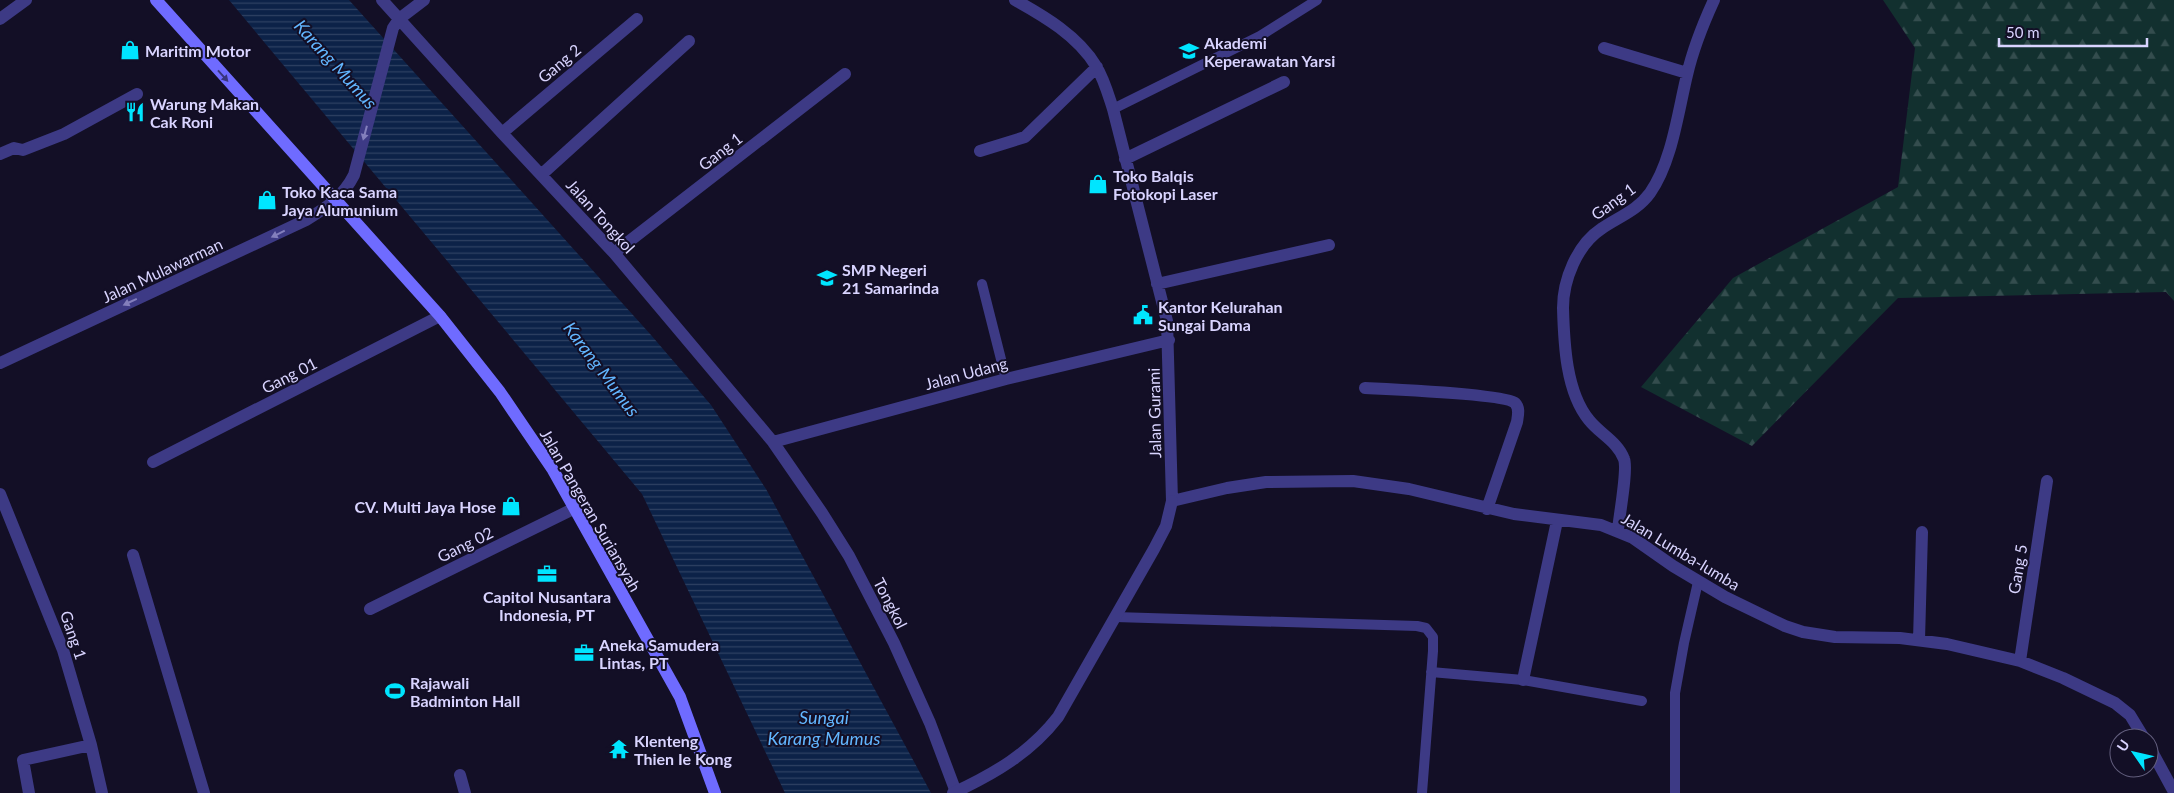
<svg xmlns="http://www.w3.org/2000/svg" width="2174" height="793" font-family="Lato,sans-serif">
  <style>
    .forest { fill: url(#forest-firs) }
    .water { fill: url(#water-rules) }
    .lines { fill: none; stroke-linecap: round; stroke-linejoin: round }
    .service { stroke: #3d3a85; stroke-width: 10 }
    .minor { stroke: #3d3a85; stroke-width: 12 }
    .tertiary { stroke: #3d3a85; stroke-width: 12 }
    .secondary { stroke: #6f6bff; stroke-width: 12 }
    .oneway { fill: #38347d }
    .oneway2 { fill: #837fbc }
    .labels { text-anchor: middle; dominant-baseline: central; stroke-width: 4; stroke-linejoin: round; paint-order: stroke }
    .poi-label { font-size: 16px; font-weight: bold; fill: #d9d4ff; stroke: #130f26; text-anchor: start }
    .street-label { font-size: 16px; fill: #d9d4ff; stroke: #130f26 }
    .water-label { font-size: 18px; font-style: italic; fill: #62b6ff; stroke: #130f26 }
  </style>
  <defs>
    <pattern id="forest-firs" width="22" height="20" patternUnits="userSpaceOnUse" patternTransform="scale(1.25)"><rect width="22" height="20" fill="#12302f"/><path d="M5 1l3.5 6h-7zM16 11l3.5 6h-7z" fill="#344d4e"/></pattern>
    <pattern id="water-rules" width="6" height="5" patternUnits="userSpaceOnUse" patternTransform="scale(1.25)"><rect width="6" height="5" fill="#0c2248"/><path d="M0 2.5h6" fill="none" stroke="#2f4163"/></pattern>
  </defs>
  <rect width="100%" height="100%" fill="#130f26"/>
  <!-- forest -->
  <path class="forest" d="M 1883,0 L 2174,0 L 2174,301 L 2166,292 L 1898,298 L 1752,446 L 1641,387 L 1733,278 L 1898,187 L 1915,48 Z"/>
  <!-- water -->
  <path class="water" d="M 229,0 L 349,0 L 651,335 L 711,405 L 766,489 L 931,793 L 785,793 L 642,494 Z"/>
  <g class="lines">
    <!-- service -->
    <path class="service" d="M 1113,109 L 1260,36 L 1317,0
      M 982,284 L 1006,379
      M 1115,617 L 1417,626 L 1426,628 L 1433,637 L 1433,651 L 1422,793
      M 1431,672 L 1523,680 L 1642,701
      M 1675,793 L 1675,693 L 1684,643 L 1698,582"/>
    <!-- minor -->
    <path class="minor" d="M 382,0 L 502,133 L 614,253 L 773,442 L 822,513 L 849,556 L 894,643 L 930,723 L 956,792
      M 1015,0 C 1044,16 1078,36 1096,66 C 1104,79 1108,94 1113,109 L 1167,321 L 1172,501 L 1227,488 L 1266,482 L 1353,481 L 1409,489 L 1514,514 L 1601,525 L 1633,538 L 1673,566 L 1725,597 L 1785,626 L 1803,632 L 1835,637 L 1900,638 L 1947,644 L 2020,661 L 2063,678 L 2115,703 L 2130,715 L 2144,738
      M 0,19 L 26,0
      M 1604,48 L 1687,73
      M 502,133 L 637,19
      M 980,151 L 1025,137 L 1097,67
      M 0,154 L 14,148 L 23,150 L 64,134 L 137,94
      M 1125,159 L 1284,82
      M 541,175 L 689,41
      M 614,253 L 845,74
      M 1157,284 L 1329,245
      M 0,363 L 306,220 C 326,208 343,197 354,175 L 393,28 L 399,19 L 424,0
      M 1365,388 C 1386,389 1506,394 1515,403 C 1520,408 1518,415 1517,422 L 1487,509
      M 773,442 L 1006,379 L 1169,340
      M 153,462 L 440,316
      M 0,494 L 63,650 L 91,745 L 102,793
      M 1618,530 C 1619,517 1628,469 1624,459 C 1618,442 1600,434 1589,420 C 1566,392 1564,344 1563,308 C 1563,280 1577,245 1601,229 C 1618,217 1637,211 1650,193 C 1672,162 1678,112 1687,75 C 1693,49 1703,24 1714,0
      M 133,555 L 204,793
      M 370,609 L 575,508
      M 1919,640 L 1922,532
      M 2020,661 L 2047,481
      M 1523,680 L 1557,521
      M 2149,746 L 2174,792
      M 460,775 L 465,793
      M 29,793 L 23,760 L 91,745"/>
    <!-- tertiary -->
    <path class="tertiary" d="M 953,793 C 994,774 1030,753 1058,717 L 1154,549 L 1166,526 L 1172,501"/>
    <!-- secondary -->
    <path class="secondary" d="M 156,0 L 440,316 L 500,392 L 553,470 L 680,697 L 715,793"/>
  </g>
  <!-- one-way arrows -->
  <defs><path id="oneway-solid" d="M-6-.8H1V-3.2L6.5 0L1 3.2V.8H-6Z" transform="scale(1.25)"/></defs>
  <use class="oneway" href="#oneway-solid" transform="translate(223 76) rotate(48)"/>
  <g class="oneway2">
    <use href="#oneway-solid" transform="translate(365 133) rotate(105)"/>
    <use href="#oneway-solid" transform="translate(278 234) rotate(154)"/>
    <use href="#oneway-solid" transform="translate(130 302) rotate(155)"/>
  </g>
  <!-- icons -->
  <defs>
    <symbol id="shop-bare" viewBox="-9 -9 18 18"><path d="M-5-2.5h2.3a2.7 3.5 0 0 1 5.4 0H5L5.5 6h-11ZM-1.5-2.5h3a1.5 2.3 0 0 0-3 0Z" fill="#00e5ff" stroke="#130f26" stroke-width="2.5" paint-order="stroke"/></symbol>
    <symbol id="university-bare" viewBox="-9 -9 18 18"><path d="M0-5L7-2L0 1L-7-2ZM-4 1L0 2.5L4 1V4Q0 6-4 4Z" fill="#00e5ff" stroke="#130f26" stroke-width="2.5" paint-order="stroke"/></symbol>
    <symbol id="restaurant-bare" viewBox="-9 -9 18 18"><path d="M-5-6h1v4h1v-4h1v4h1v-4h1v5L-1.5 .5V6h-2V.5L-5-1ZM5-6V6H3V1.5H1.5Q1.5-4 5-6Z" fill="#00e5ff" stroke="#130f26" stroke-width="2.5" paint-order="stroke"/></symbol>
    <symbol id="school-bare" viewBox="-9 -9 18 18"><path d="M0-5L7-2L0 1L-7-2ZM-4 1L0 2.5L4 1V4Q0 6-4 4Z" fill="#00e5ff" stroke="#130f26" stroke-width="2.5" paint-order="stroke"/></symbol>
    <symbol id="civic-bare" viewBox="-9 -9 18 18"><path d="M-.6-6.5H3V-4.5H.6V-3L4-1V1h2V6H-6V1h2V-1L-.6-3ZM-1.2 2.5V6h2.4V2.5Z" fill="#00e5ff" stroke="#130f26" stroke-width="2.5" paint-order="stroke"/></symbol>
    <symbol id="office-bare" viewBox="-9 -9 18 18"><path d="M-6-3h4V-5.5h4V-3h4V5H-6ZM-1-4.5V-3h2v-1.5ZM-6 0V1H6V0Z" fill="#00e5ff" stroke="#130f26" stroke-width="2.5" paint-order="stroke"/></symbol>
    <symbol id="stadium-bare" viewBox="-9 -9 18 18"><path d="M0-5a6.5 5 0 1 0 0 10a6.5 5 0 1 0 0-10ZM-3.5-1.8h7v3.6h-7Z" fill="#00e5ff" stroke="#130f26" stroke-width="2.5" paint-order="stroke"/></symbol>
    <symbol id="temple-bare" viewBox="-9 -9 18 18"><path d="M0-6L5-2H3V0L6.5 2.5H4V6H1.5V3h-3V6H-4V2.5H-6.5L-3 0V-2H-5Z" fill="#00e5ff" stroke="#130f26" stroke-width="2.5" paint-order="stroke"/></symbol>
  </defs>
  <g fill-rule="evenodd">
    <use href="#shop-bare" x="116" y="36" width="28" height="28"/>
    <use href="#university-bare" x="1175" y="37" width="28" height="28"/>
    <use href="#restaurant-bare" x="121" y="98" width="28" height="28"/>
    <use href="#shop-bare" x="1084" y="170" width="28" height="28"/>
    <use href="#shop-bare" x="253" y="186" width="28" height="28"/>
    <use href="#school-bare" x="813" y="264" width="28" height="28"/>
    <use href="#civic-bare" x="1129" y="301" width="28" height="28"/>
    <use href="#shop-bare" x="497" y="492" width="28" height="28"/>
    <use href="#office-bare" x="533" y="560" width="28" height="28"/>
    <use href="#office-bare" x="570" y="639" width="28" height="28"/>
    <use href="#stadium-bare" x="381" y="677" width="28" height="28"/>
    <use href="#temple-bare" x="605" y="735" width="28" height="28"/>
  </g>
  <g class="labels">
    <!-- poi labels -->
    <g class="poi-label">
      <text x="1204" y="42">Akademi<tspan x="1204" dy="18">Keperawatan Yarsi</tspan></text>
      <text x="145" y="50">Maritim Motor</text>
      <text x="150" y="103">Warung Makan<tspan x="150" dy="18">Cak Roni</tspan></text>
      <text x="1113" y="175">Toko Balqis<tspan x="1113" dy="18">Fotokopi Laser</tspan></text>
      <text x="282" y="191">Toko Kaca Sama<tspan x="282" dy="18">Jaya Alumunium</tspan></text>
      <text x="842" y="269">SMP Negeri<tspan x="842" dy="18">21 Samarinda</tspan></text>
      <text x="1158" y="306">Kantor Kelurahan<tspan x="1158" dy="18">Sungai Dama</tspan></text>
      <text x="496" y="506" text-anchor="end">CV. Multi Jaya Hose</text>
      <text x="547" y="596" text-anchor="middle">Capitol Nusantara<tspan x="547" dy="18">Indonesia, PT</tspan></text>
      <text x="599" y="644">Aneka Samudera<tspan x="599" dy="18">Lintas, PT</tspan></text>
      <text x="410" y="682">Rajawali<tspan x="410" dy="18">Badminton Hall</tspan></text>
      <text x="634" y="740">Klenteng<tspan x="634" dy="18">Thien Ie Kong</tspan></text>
    </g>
    <!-- street labels -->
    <g class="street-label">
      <text transform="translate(559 63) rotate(-40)">Gang 2</text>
      <text transform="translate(720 151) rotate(-38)">Gang 1</text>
      <text transform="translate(1613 201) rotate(-36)">Gang 1</text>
      <text transform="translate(601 216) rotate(48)">Jalan Tongkol</text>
      <text transform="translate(162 270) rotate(-25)">Jalan Mulawarman</text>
      <text transform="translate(966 373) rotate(-15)">Jalan Udang</text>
      <text transform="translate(289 375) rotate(-27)">Gang 01</text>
      <text transform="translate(1154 413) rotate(-91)">Jalan Gurami</text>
      <text transform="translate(591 510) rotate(60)">Jalan Pangeran Suriansyah</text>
      <text transform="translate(465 544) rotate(-26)">Gang 02</text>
      <text transform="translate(1681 551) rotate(31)">Jalan Lumba-lumba</text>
      <text transform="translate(2017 569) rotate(-81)">Gang 5</text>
      <text transform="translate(891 603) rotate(63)">Tongkol</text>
      <text transform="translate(74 635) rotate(71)">Gang 1</text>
    </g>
    <!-- water labels -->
    <g class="water-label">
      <text transform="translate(336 64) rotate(48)">Karang Mumus</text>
      <text transform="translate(602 369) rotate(53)">Karang Mumus</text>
      <text x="824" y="717">Sungai<tspan x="824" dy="21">Karang Mumus</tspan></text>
    </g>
  </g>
  <!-- north arrow -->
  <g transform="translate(2134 753) rotate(304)"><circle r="24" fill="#130f26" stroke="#625e7d"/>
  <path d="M0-4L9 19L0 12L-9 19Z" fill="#00e5ff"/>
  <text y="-8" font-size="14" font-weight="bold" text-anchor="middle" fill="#d9d4ff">U</text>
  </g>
  <!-- scale -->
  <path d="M1999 38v8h148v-8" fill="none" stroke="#d9d4ff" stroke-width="2.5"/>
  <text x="2006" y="38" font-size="15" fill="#d9d4ff" stroke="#130f26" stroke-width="4" paint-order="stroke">50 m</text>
</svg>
